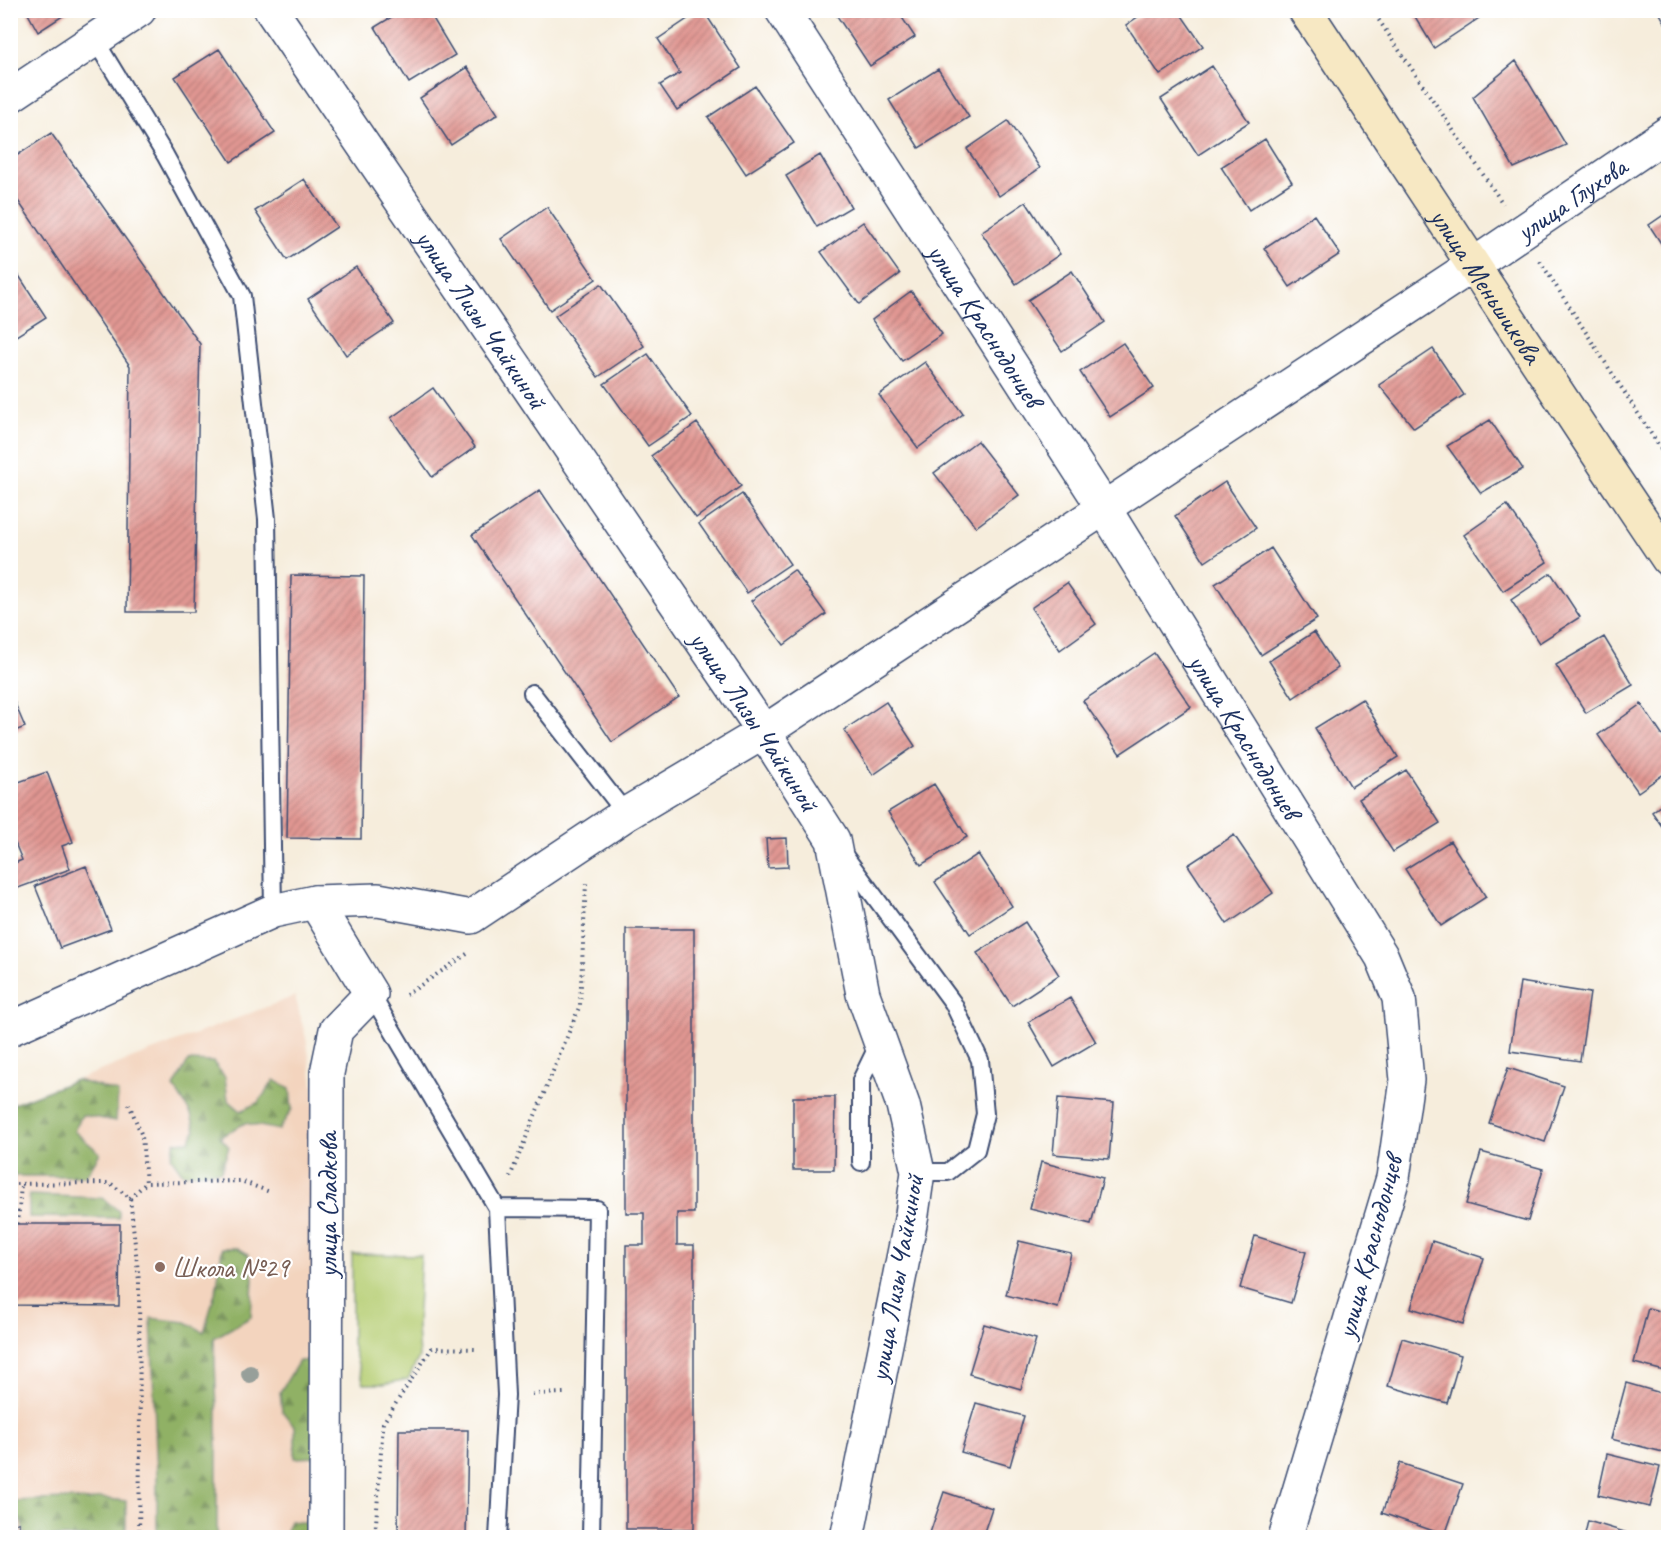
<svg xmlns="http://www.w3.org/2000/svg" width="1679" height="1548" font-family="Caveat,sans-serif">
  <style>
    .built { fill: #f3d4be }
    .green { fill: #b6ce73; stroke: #687e68; stroke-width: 1.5 }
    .forest { fill: url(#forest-firs); stroke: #567062; stroke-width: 1.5 }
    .building { fill: url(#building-hatch) }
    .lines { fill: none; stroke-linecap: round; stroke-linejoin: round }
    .lane-casing { stroke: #3c4c71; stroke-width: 20 }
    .street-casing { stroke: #3c4c71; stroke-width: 36 }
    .secondary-casing { stroke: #3c4c71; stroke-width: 36 }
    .path { stroke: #3c4c71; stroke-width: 4; stroke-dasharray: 1.5 4.5; stroke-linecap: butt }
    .lane { stroke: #fff; stroke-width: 16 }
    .street { stroke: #fff; stroke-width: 33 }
    .secondary { stroke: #f7e8c3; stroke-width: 33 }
    .tree { fill: #979f9a }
    .education-dot { fill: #8d6e63; stroke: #fff; stroke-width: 2 }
    .labels { text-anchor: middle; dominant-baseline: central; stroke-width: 4.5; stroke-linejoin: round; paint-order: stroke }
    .street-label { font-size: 28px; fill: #1b2f5e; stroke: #fff }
    .education-label { font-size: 28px; fill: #785e54; stroke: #fff; text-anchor: start }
  </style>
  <defs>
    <pattern id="forest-firs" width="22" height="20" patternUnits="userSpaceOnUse" patternTransform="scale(1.5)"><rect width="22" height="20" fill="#90b165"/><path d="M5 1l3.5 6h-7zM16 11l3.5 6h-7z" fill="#759056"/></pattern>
    <pattern id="building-hatch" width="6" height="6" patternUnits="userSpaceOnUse" patternTransform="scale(1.5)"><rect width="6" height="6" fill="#e19792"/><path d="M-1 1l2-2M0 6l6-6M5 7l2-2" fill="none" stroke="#b67c7a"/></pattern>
  </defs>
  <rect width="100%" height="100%" fill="#fff"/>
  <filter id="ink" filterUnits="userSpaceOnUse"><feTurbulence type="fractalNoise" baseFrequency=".0167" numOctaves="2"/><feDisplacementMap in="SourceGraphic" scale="12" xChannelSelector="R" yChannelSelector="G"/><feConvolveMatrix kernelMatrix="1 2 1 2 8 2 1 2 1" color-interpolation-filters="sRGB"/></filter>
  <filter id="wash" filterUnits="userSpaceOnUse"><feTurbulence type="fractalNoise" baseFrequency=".008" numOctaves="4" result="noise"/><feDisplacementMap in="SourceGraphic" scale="24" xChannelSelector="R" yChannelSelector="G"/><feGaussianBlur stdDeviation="1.35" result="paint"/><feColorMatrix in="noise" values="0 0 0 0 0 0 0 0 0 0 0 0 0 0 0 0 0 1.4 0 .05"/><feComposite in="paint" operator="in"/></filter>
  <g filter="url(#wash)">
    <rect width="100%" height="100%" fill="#f6eddc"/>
    <!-- built -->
    <path class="built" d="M 295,996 L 307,1042 L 314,1094 L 311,1537 L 11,1538 L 11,1105 Z"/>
    <!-- green -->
    <path class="green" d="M 352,1254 L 421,1255 L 417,1327 L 419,1357 L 408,1379 L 384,1384 L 364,1384 L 352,1344 Z"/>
    <!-- forest -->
    <path class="forest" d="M 188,1061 L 213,1062 L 225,1077 L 228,1100 L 241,1111 L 259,1102 L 274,1080 L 290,1089 L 292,1109 L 279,1130 L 245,1123 L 220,1137 L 229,1147 L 221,1171 L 183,1174 L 171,1157 L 175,1142 L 189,1141 L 195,1130 L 191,1114 L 174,1087 Z
      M 76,1080 L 118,1092 L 116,1121 L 82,1115 L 74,1131 L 100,1153 L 86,1176 L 11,1176 L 11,1105 Z
      M 29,1195 L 102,1198 L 119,1211 L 119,1218 L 29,1217 Z
      M 222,1248 L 238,1248 L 248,1254 L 253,1278 L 251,1317 L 214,1338 L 217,1410 L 217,1537 L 157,1537 L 157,1478 L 151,1318 L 186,1322 L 204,1332 L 217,1286 Z
      M 315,1360 L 318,1457 L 295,1458 L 295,1427 L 282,1411 L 280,1392 L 299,1361 Z
      M 99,1498 L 126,1501 L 126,1537 L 25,1537 C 23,1527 22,1516 11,1514 L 11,1501 L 68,1499 L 90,1501 Z
      M 290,1521 L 314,1524 L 315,1537 L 283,1538 Z"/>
    <g id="blocks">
      <!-- building -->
      <path class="building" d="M 26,10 L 72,10 L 38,32 Z
        M 403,10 L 428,10 L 455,55 L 409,83 L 375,27 Z
        M 701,10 L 703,10 L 741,68 L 677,110 L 660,85 L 680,73 L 658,39 Z
        M 845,10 L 897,10 L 915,37 L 870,66 L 837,16 Z
        M 1148,10 L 1178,10 L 1203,46 L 1160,75 L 1126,25 Z
        M 1411,10 L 1474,10 L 1479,18 L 1434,48 Z
        M 1658,10 L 1668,10 L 1668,28 Z
        M 219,49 L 275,133 L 231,162 L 175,77 Z
        M 1516,61 L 1566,145 L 1514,168 L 1473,97 Z
        M 1212,66 L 1249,122 L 1198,155 L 1161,99 Z
        M 467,67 L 498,114 L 451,145 L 420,98 Z
        M 938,69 L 969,117 L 919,148 L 889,100 Z
        M 755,86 L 794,143 L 746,174 L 708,117 Z
        M 1008,121 L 1040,168 L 999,196 L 967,149 Z
        M 51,133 L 200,344 L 194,612 L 127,612 L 130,366 L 10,189 L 10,160 Z
        M 1265,139 L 1292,182 L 1249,210 L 1221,167 Z
        M 820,155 L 851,207 L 817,227 L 786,176 Z
        M 304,179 L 337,227 L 287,260 L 255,211 Z
        M 1026,202 L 1060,254 L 1016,284 L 981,232 Z
        M 547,207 L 596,279 L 550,310 L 501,239 Z
        M 1668,212 L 1668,254 L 1649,225 Z
        M 1314,215 L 1340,254 L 1290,287 L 1264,248 Z
        M 863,222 L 900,274 L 859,304 L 821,252 Z
        M 10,262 L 46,317 L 10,340 Z
        M 356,267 L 394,323 L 346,355 L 308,299 Z
        M 1072,271 L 1105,322 L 1062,351 L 1028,300 Z
        M 601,284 L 644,346 L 598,377 L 555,316 Z
        M 911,291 L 942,334 L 902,361 L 872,320 Z
        M 1123,343 L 1154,388 L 1110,417 L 1080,372 Z
        M 1433,349 L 1464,395 L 1414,428 L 1379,385 Z
        M 648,354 L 692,416 L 648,446 L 604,384 Z
        M 925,362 L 963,414 L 918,448 L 879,395 Z
        M 433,388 L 475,447 L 432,477 L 391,418 Z
        M 1490,420 L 1523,469 L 1481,493 L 1447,446 Z
        M 697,423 L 741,486 L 696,518 L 651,456 Z
        M 977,441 L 1019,495 L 976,527 L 934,473 Z
        M 1225,482 L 1256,528 L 1205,562 L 1175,516 Z
        M 540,490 L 679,697 L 612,742 L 472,535 Z
        M 742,494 L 790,564 L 747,593 L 699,524 Z
        M 1507,505 L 1547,562 L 1503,591 L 1464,535 Z
        M 1271,548 L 1317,619 L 1261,655 L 1215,584 Z
        M 794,570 L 826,614 L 784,645 L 751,601 Z
        M 1551,573 L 1580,617 L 1539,643 L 1511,600 Z
        M 291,575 L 364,576 L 361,839 L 287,838 Z
        M 1067,583 L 1096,624 L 1060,650 L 1031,608 Z
        M 1314,632 L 1338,668 L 1293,698 L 1269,661 Z
        M 1604,637 L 1633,685 L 1586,713 L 1556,665 Z
        M 1154,653 L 1191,707 L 1120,754 L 1083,701 Z
        M 10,692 L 25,727 L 10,733 Z
        M 1362,699 L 1398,757 L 1351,787 L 1315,728 Z
        M 886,702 L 915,746 L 873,775 L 844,730 Z
        M 1641,704 L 1668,744 L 1668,771 L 1638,792 L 1598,735 Z
        M 1406,770 L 1440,823 L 1393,852 L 1359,799 Z
        M 47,772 L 73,842 L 62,846 L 70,869 L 10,891 L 10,865 L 22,860 L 10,831 L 10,785 Z
        M 934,784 L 967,837 L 921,865 L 888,812 Z
        M 1668,800 L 1668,835 L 1652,812 Z
        M 1234,835 L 1273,893 L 1227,924 L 1188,865 Z
        M 787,838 L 788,867 L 768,868 L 766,839 Z
        M 1450,841 L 1486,897 L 1441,926 L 1405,869 Z
        M 978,854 L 1012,906 L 970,934 L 935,882 Z
        M 86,866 L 111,929 L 60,948 L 35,886 Z
        M 1025,922 L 1059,975 L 1012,1006 L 977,953 Z
        M 626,929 L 694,929 L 694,1213 L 677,1213 L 677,1245 L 694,1245 L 694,1529 L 626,1529 L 626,1245 L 644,1245 L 644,1213 L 626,1213 Z
        M 1520,982 L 1590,993 L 1580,1061 L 1510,1051 Z
        M 1070,998 L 1096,1042 L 1054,1067 L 1028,1022 Z
        M 1508,1068 L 1564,1086 L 1545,1142 L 1489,1123 Z
        M 793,1097 L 835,1097 L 834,1170 L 793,1170 Z
        M 1058,1098 L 1114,1103 L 1109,1159 L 1053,1154 Z
        M 1481,1152 L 1543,1169 L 1528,1221 L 1466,1204 Z
        M 1041,1162 L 1103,1178 L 1091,1224 L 1030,1209 Z
        M 10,1224 L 120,1224 L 119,1306 L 10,1305 Z
        M 1255,1236 L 1306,1252 L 1291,1303 L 1240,1288 Z
        M 1019,1241 L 1071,1253 L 1058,1308 L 1006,1295 Z
        M 1432,1241 L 1484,1258 L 1463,1324 L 1411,1308 Z
        M 1648,1308 L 1668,1313 L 1668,1372 L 1634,1363 Z
        M 984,1324 L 1036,1339 L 1021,1389 L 969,1374 Z
        M 1402,1338 L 1461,1355 L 1447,1403 L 1388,1386 Z
        M 1626,1383 L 1668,1395 L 1668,1431 L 1663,1452 L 1611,1439 Z
        M 976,1403 L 1024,1416 L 1010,1466 L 961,1452 Z
        M 399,1430 L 468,1430 L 466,1538 L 398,1538 Z
        M 1607,1454 L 1660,1467 L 1650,1507 L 1598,1495 Z
        M 1400,1463 L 1463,1484 L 1445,1535 L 1382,1513 Z
        M 944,1492 L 992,1508 L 982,1538 L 945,1538 L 930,1533 Z
        M 1588,1521 L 1641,1537 L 1641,1538 L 1584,1538 Z
        M 10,1523 L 19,1523 L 19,1538 L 10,1538 Z"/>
    </g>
  </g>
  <g filter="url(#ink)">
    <use href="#blocks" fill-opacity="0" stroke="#3c4c71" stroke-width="1.5"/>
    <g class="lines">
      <defs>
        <path id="lane" d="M 95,40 L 165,155 L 242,296 L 267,519 L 273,911
          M 532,693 L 626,814
          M 844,855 L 953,1003 L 980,1060 L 985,1114 L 976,1150 L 948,1172 L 918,1172
          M 371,994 L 497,1208 L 506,1395 L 498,1538
          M 861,1162 L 861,1080 L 879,1043
          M 497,1208 L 597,1209 L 591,1538"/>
        <g id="street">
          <path id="s1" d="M 271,10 L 764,732 L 833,840 L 863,994 L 903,1105 L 918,1172 L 912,1214 L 847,1538"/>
          <path id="s2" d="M 782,10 L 1104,508 L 1382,957 L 1399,998 L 1407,1080 L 1393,1178 L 1285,1538"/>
          <path d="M 10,96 L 139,10"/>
          <path d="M 315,902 L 371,994 L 336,1030 L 327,1073 L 326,1538"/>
          <path id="s3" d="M 10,1029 L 273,911 L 315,902 L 378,900 L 471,917 L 626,814 L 764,732 L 1473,265 L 1668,133"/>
        </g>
        <g id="secondary">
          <path id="s4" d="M 1305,10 L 1617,483 L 1668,559"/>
        </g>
      </defs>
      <!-- lane casing -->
      <use href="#lane" class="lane-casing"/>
      <!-- street casing -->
      <use href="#street" class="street-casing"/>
      <!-- secondary casing -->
      <use href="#secondary" class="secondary-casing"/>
      <!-- path -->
      <path class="path" d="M 1372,10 L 1503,204
        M 1540,261 L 1668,460
        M 406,995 L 467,954
        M 129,1104 L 142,1136 L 146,1183
        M 510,1177 L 580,1005 L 586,883
        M 10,1184 L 110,1183 L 130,1198 L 139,1281 L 140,1445 L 139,1538
        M 130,1198 L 146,1183 L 241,1181 L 270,1192
        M 18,1224 L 21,1184
        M 532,1394 L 566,1393
        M 375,1538 L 383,1423 L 432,1348 L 476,1349"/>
      <!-- lane -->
      <use href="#lane" class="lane"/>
      <!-- street -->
      <use href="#street" class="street"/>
      <!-- secondary -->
      <use href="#secondary" class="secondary"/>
    </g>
    <!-- trees -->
    <circle class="tree" cx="250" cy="1374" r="9"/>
  </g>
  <!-- markers -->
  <circle class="education-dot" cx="160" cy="1267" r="6"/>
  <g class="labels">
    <!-- street labels -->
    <g class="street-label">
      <text stroke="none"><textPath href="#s3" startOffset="1803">улица Глухова</textPath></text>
      <text stroke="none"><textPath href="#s4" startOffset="330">улица Меньшикова</textPath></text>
      <text stroke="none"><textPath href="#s1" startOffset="374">улица Лизы Чайкиной</textPath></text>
      <text stroke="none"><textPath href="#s2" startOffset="375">улица Краснодонцев</textPath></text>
      <text stroke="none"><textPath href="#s1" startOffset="860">улица Лизы Чайкиной</textPath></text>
      <text stroke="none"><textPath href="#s2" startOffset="861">улица Краснодонцев</textPath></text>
      <text transform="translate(327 1205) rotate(-90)">улица Сладкова</text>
      <text transform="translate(1369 1247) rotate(-75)">улица Краснодонцев</text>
      <text transform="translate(896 1278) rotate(-80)">улица Лизы Чайкиной</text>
    </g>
    <!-- education labels -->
    <g class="education-label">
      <text x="172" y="1267">Школа №29</text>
    </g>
  </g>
  <!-- margin -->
  <rect width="1679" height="1548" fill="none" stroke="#fff" stroke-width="36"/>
</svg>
